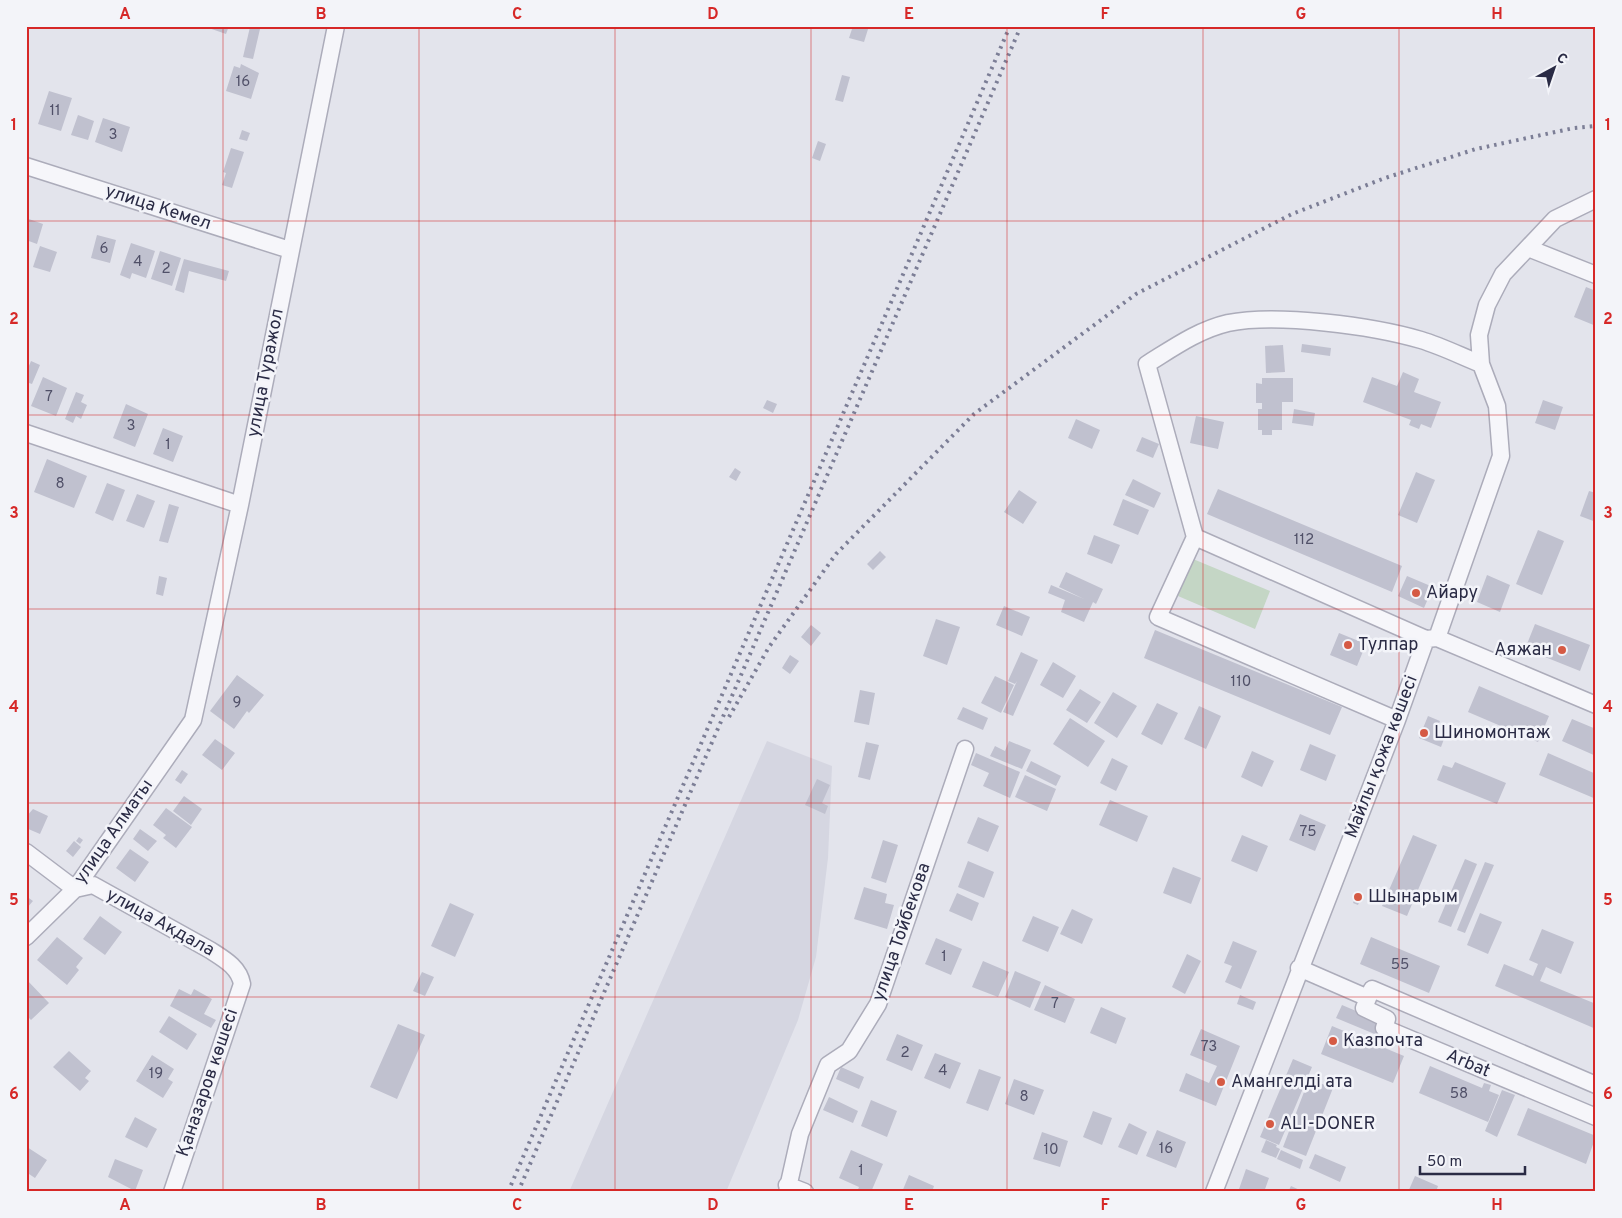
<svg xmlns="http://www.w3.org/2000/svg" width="1622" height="1218" font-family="Overpass,sans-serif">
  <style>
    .built { fill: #d5d6e1 }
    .green { fill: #c4d6c5 }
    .building { fill: #c0c1cf }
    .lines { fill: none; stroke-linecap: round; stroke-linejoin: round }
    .street-casing { stroke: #acacba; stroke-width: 19 }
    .street { stroke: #f6f6fa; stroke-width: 16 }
    .rail { stroke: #7c7e96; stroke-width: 4; stroke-dasharray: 2.5 5; stroke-linecap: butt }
    .grid { fill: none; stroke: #d62828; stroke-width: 1; stroke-opacity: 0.55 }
    .poi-dot { fill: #d55a44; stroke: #f3f4f9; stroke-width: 2 }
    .labels { text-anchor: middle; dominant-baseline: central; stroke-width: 5; stroke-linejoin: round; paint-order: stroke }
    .number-label { font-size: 15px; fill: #505068 }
    .street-label { font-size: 18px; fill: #2a2b45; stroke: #f3f4f9 }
    .poi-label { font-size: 18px; fill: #2a2b45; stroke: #f3f4f9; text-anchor: start }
    .neatline { fill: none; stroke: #d62828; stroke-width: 2 }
    .grid-label { font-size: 16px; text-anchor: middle; font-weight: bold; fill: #d62828 }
  </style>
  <rect width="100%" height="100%" fill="#e3e4ec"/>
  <!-- built -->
  <path class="built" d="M 767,741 L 832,766 L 828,858 L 816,957 L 798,1020 L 726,1192 L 569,1192 Z"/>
  <!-- green -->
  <path class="green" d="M 1193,559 L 1270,591 L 1255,629 L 1178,596 Z"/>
  <!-- building -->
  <path class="building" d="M 203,26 L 229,26 L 226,34 Z
    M 853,26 L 869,26 L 864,42 L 849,38 Z
    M 250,27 L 260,29 L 253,59 L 243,57 Z
    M 241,64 L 259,73 L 251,99 L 226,91 L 234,66 L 240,68 Z
    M 842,75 L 850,77 L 843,102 L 835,100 Z
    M 49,91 L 72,98 L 61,131 L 38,124 Z
    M 78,115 L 94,121 L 88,140 L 71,135 Z
    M 103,118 L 130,127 L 122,152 L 95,142 Z
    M 242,130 L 250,133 L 247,141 L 239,139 Z
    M 818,141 L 826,144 L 820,161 L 812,158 Z
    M 231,148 L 244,152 L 232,188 L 222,185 L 226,173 L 223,172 Z
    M 26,218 L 43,224 L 37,244 L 26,240 L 29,231 L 26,230 Z
    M 97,235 L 116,240 L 110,263 L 91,258 Z
    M 131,243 L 155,251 L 146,278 L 132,273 L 130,279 L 120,275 Z
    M 40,246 L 57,252 L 50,272 L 33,267 Z
    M 160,251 L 181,258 L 172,286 L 151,279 Z
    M 184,259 L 229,271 L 226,281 L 189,271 L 184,293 L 175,290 Z
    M 1586,287 L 1596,291 L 1596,326 L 1574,317 Z
    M 1302,344 L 1331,348 L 1330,356 L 1301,352 Z
    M 1283,345 L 1285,372 L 1266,373 L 1265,346 Z
    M 31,361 L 40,365 L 32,384 L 26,382 L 26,373 Z
    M 1403,372 L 1419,379 L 1414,392 L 1441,402 L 1431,428 L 1421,424 L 1419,429 L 1409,425 L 1411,420 L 1363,402 L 1372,377 L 1397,386 Z
    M 43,377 L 67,388 L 56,416 L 31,406 Z
    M 1262,378 L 1293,378 L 1293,402 L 1282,402 L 1282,430 L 1272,430 L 1272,435 L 1262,435 L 1262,430 L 1258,430 L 1258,409 L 1262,409 L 1262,403 L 1256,403 L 1256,383 L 1262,384 Z
    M 76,392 L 84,395 L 81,402 L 87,405 L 81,419 L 76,416 L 73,423 L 65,419 Z
    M 767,400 L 777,404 L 773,413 L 763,408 Z
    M 1543,400 L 1563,407 L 1555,430 L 1535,423 Z
    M 126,404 L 148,414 L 135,447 L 113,438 Z
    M 1294,409 L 1315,413 L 1313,426 L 1292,423 Z
    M 1196,416 L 1224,422 L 1218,449 L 1190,443 Z
    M 1076,419 L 1100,430 L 1092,449 L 1068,438 Z
    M 163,428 L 183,436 L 173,462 L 153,454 Z
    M 1142,437 L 1159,444 L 1153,458 L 1136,451 Z
    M 47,459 L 87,476 L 74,508 L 34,492 Z
    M 735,468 L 741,472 L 736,481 L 729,477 Z
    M 1416,472 L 1435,480 L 1417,523 L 1398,515 Z
    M 1133,479 L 1161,493 L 1154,508 L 1125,495 Z
    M 107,483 L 125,490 L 113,521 L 95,513 Z
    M 1218,489 L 1402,566 L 1392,592 L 1207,514 Z
    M 1019,490 L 1037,502 L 1023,524 L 1004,512 Z
    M 1589,491 L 1596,493 L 1596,522 L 1580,516 Z
    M 137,494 L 155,501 L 144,528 L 126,521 Z
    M 1123,499 L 1149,510 L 1138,535 L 1113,525 Z
    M 169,504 L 179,507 L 168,543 L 159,541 Z
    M 1538,530 L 1564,541 L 1542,595 L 1516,584 Z
    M 1094,535 L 1120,545 L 1112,564 L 1087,554 Z
    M 880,551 L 886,557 L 873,570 L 867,564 Z
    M 1066,572 L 1103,589 L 1096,604 L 1093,602 L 1084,622 L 1061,612 L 1065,600 L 1048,593 L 1051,585 L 1084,599 L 1059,587 Z
    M 1487,575 L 1510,585 L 1500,612 L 1477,602 Z
    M 159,576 L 167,578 L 163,596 L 156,594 Z
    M 1407,576 L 1433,587 L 1424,608 L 1398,596 Z
    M 1004,606 L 1030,617 L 1022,636 L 996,625 Z
    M 936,619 L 960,627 L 947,665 L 923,656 Z
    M 1535,624 L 1590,645 L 1580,671 L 1525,649 Z
    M 811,625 L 821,633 L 811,646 L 801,637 Z
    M 1155,630 L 1342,707 L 1330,735 L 1144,658 Z
    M 1339,633 L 1366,644 L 1357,666 L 1330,655 Z
    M 1021,652 L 1038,660 L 1013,716 L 1003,712 L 1017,681 L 1015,684 L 1008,681 Z
    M 790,655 L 799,661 L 790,674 L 782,668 Z
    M 1053,662 L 1076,676 L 1063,698 L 1040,685 Z
    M 237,675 L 264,695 L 249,713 L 247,711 L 234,729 L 210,711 Z
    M 995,676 L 1014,685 L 1001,713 L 981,703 Z
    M 1479,686 L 1549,716 L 1538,742 L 1468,712 Z
    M 1080,689 L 1101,702 L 1087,723 L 1066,710 Z
    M 860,690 L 875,693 L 869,725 L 854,722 Z
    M 1113,692 L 1137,706 L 1117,738 L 1094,723 Z
    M 1157,703 L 1178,713 L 1162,745 L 1141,734 Z
    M 1199,706 L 1221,716 L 1206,749 L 1184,739 Z
    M 963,707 L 988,718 L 983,730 L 957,719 Z
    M 1428,716 L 1440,721 L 1434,735 L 1444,739 L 1441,747 L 1419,738 Z
    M 1070,718 L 1105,741 L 1088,767 L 1053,744 Z
    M 1572,719 L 1596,729 L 1596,756 L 1562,741 Z
    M 215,739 L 235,753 L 222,770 L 202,755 Z
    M 1009,741 L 1031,750 L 1022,769 L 990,756 L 995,746 L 1005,751 Z
    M 866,742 L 879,745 L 870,780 L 858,777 Z
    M 1310,744 L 1336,755 L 1326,781 L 1300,770 Z
    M 1252,751 L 1274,761 L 1262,787 L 1241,777 Z
    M 976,753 L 1020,772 L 1010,798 L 983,786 L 989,773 L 971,765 Z
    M 1548,753 L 1596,774 L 1596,799 L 1539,775 Z
    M 1112,758 L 1128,766 L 1116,791 L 1100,783 Z
    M 1031,761 L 1061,776 L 1056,786 L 1026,771 Z
    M 1455,762 L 1506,783 L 1497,804 L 1437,780 L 1443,765 L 1452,768 Z
    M 182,770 L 188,774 L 181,784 L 175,780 Z
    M 1025,775 L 1056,789 L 1047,811 L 1015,797 Z
    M 817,779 L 830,785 L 822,803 L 828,806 L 825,814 L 805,805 Z
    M 184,796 L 202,809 L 191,825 L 173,811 Z
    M 1110,800 L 1148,816 L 1137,842 L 1099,825 Z
    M 166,808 L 192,827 L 176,848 L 163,838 L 166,835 L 153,825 Z
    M 33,809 L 48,816 L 40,834 L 26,828 L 26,817 Z
    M 1300,814 L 1326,825 L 1315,851 L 1289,840 Z
    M 978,817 L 999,826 L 988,852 L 967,843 Z
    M 140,829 L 157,841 L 148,851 L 133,839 Z
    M 1242,835 L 1268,846 L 1257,872 L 1231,861 Z
    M 1413,835 L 1437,845 L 1407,916 L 1382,906 Z
    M 79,837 L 83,840 L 80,844 L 76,841 Z
    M 883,840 L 898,845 L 886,883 L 871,878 Z
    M 74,841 L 81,847 L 73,857 L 66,851 Z
    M 130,849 L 149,862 L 135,882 L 116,868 Z
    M 1465,859 L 1477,864 L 1451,927 L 1438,922 Z
    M 968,861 L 994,872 L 984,898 L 958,887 Z
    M 1485,862 L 1494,865 L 1465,933 L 1457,930 Z
    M 1173,867 L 1201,878 L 1191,904 L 1163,893 Z
    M 864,887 L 887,894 L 885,903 L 894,905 L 887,929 L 854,919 Z
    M 957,893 L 979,903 L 972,921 L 949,911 Z
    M 1357,893 L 1362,895 L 1358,905 L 1353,903 Z
    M 26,896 L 33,901 L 26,909 Z
    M 450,903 L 474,914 L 455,957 L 431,946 Z
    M 1072,909 L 1093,919 L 1082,944 L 1060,934 Z
    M 1480,913 L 1502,922 L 1488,954 L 1467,945 Z
    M 100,916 L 122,932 L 105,955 L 83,939 Z
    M 1033,916 L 1059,927 L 1048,952 L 1022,941 Z
    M 1542,929 L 1574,942 L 1561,974 L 1546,967 L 1540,981 L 1596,1004 L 1596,1029 L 1495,986 L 1504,964 L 1533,976 L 1538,964 L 1529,960 Z
    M 57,937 L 83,958 L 76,967 L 79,970 L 67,985 L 37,960 Z
    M 1371,937 L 1440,966 L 1429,993 L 1360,964 Z
    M 936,938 L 962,949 L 951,975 L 925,964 Z
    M 1233,941 L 1257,951 L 1241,989 L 1225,982 L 1232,966 L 1224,963 Z
    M 1187,954 L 1201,961 L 1185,994 L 1172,987 Z
    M 983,961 L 1009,972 L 998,997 L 972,987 Z
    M 1015,971 L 1041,982 L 1030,1008 L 1005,997 Z
    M 422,972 L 434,977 L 425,996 L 413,991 Z
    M 26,979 L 49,1003 L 31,1020 L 26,1015 Z
    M 1045,985 L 1075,999 L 1065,1023 L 1034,1010 Z
    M 179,989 L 191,995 L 194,989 L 212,999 L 204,1014 L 216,1020 L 211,1028 L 170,1006 Z
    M 1240,995 L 1256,1002 L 1253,1010 L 1237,1004 Z
    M 1342,1005 L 1382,1022 L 1377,1035 L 1336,1018 Z
    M 1101,1007 L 1126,1018 L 1116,1044 L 1090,1033 Z
    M 169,1016 L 197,1034 L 187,1050 L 159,1032 Z
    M 398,1024 L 425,1035 L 397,1099 L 370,1087 Z
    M 1332,1026 L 1404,1056 L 1393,1083 L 1321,1054 Z
    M 1201,1029 L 1240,1046 L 1216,1106 L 1179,1091 L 1186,1073 L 1209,1083 L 1217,1066 L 1190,1055 Z
    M 897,1034 L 923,1045 L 912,1071 L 886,1060 Z
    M 69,1051 L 91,1071 L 85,1078 L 89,1081 L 80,1091 L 53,1067 Z
    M 935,1053 L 961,1063 L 950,1089 L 924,1078 Z
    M 152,1055 L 174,1069 L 168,1079 L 173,1082 L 163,1098 L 136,1081 Z
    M 1293,1059 L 1312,1067 L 1279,1145 L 1260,1137 Z
    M 1430,1066 L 1482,1088 L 1484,1083 L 1491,1085 L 1489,1091 L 1499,1095 L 1488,1122 L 1419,1093 Z
    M 841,1067 L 864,1077 L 859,1089 L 836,1079 Z
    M 979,1069 L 1001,1077 L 988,1111 L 966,1103 Z
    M 1014,1079 L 1044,1090 L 1034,1115 L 1005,1104 Z
    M 1309,1079 L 1333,1088 L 1306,1156 L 1283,1147 Z
    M 1502,1090 L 1515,1095 L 1497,1137 L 1485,1131 Z
    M 829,1097 L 858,1111 L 853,1123 L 823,1110 Z
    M 871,1100 L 897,1111 L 887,1137 L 861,1126 Z
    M 1528,1108 L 1596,1136 L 1586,1164 L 1517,1135 Z
    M 1093,1111 L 1112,1118 L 1102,1145 L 1083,1137 Z
    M 135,1117 L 157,1129 L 147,1148 L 125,1137 Z
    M 1129,1123 L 1147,1132 L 1137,1155 L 1118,1147 Z
    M 1157,1130 L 1186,1142 L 1176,1168 L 1146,1156 Z
    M 1042,1132 L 1068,1141 L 1060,1167 L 1033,1159 Z
    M 1266,1140 L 1277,1145 L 1276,1147 L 1280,1149 L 1276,1158 L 1261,1152 Z
    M 27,1147 L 47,1160 L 35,1178 L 26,1172 Z
    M 851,1150 L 883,1164 L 871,1192 L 857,1192 L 859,1187 L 839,1178 Z
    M 1281,1150 L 1303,1160 L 1300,1169 L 1277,1159 Z
    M 1315,1154 L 1346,1167 L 1340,1182 L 1309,1168 Z
    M 115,1159 L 143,1170 L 135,1191 L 108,1177 Z
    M 1246,1169 L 1269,1178 L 1264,1192 L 1238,1192 Z
    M 909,1175 L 934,1186 L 932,1192 L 902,1192 Z
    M 1415,1176 L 1438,1186 L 1436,1192 L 1408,1192 Z
    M 1291,1186 L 1304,1192 L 1288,1192 Z"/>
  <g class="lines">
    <defs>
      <path id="street" d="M 26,166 L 290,250
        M 1528,248 L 1596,275
        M 26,433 L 240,505
        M 1195,537 L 1158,617 L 1397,720
        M 1437,638 L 1596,705
        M 1426,639 L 1195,537 L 1147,364 C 1173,348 1198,330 1228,323 C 1277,313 1373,326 1421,340 C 1441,346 1461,356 1481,364
        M 26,852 L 75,889 L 93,885 L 210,950 C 224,959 239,967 242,984 L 172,1192
        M 26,937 L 75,889 L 193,720 L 240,505 L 336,26
        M 1299,968 L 1368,998 L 1372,989 L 1596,1085
        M 1368,998 L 1364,1008 L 1387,1019 L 1384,1028 L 1596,1117
        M 787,1185 L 805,1192
        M 787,1192 L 800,1134 L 828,1065 L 849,1051 L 878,1004 L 965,749
        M 1214,1192 L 1397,720 L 1426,639 L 1437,638 L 1501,456 L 1497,406 L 1481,364 L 1479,335 L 1487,305 L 1503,274 L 1555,219 L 1596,199"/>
    </defs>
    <!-- street casing -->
    <use href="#street" class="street-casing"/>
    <!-- street -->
    <use href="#street" class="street"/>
    <!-- rail -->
    <path class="rail" d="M 729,717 L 769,647 L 836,554 L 974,414 L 1136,294 L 1292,214 L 1385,178 L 1476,149 L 1574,128 L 1596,126
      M 508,1192 L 1010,26
      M 518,1192 L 1021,26"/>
  </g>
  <!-- grid -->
  <path class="grid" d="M 223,26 L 223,1192M 419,26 L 419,1192M 615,26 L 615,1192M 811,26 L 811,1192M 1007,26 L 1007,1192M 1203,26 L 1203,1192M 1399,26 L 1399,1192M 26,221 L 1596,221M 26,415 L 1596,415M 26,609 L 1596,609M 26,803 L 1596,803M 26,997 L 1596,997"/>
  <!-- markers -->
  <g class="poi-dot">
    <circle cx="1416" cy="593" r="5"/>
    <circle cx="1348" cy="645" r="5"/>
    <circle cx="1562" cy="650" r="5"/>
    <circle cx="1424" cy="733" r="5"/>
    <circle cx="1358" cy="897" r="5"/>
    <circle cx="1333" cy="1041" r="5"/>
    <circle cx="1221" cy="1082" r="5"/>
    <circle cx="1270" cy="1124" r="5"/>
  </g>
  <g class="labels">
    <!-- number labels -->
    <g class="number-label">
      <text x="243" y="82">16</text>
      <text x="55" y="111">11</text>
      <text x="113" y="135">3</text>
      <text x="104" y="249">6</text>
      <text x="138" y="262">4</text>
      <text x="166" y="269">2</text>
      <text x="49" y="397">7</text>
      <text x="131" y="426">3</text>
      <text x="168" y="445">1</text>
      <text x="60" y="484">8</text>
      <text x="1304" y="540">112</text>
      <text x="1241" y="682">110</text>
      <text x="237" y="703">9</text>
      <text x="1308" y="832">75</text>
      <text x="944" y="957">1</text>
      <text x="1400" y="965">55</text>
      <text x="1055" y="1004">7</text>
      <text x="1209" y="1047">73</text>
      <text x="905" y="1053">2</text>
      <text x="943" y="1071">4</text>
      <text x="156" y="1074">19</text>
      <text x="1459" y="1094">58</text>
      <text x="1024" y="1097">8</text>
      <text x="1166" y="1149">16</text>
      <text x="1051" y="1150">10</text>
      <text x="861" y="1171">1</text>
    </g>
    <!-- street labels -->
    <g class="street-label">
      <text transform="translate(158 208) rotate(18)">улица Кемел</text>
      <text transform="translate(266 373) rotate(-79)">улица Туражол</text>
      <text transform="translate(1382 757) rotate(-69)">Майлы қожа көшесі</text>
      <text transform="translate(114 832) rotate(-55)">улица Алматы</text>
      <text transform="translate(160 923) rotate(29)">улица Акдала</text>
      <text transform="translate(902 932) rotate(-71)">улица Тойбекова</text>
      <text transform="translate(1468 1064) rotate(23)">Arbat</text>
      <text transform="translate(208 1083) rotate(-71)">Қаназаров көшесі</text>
    </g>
    <!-- poi labels -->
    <g class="poi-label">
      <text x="1426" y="593">Айару</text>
      <text x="1358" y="645">Тулпар</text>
      <text x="1552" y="650" text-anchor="end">Аяжан</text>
      <text x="1434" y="733">Шиномонтаж</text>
      <text x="1368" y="897">Шынарым</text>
      <text x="1343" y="1041">Казпочта</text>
      <text x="1231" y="1082">Амангелді ата</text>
      <text x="1280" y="1124">ALI-DONER</text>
    </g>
  </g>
  <!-- border -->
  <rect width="1622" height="1218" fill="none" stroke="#f3f4f9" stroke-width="55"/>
  <!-- north arrow -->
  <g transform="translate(1554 68) rotate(40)" stroke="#f3f4f9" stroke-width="4" paint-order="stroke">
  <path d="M0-4L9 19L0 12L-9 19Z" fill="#2a2b45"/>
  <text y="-8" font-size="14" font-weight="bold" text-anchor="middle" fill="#2a2b45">С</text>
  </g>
  <!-- scale -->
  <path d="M1420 1166v8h105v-8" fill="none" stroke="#2a2b45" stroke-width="2.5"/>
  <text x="1427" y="1166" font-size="15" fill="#2a2b45" stroke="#f3f4f9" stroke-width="4" paint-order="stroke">50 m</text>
  <rect x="28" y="28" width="1566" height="1162" class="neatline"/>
  <g class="grid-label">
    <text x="125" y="19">A</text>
    <text x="321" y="19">B</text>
    <text x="517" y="19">C</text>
    <text x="713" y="19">D</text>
    <text x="909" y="19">E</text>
    <text x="1105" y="19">F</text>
    <text x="1301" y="19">G</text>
    <text x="1497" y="19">H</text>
    <text x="14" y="130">1</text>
    <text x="1608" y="130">1</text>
    <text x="14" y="324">2</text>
    <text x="1608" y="324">2</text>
    <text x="14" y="518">3</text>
    <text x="1608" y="518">3</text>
    <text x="14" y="712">4</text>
    <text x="1608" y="712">4</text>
    <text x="14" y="905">5</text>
    <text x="1608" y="905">5</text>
    <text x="14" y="1099">6</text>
    <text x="1608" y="1099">6</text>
    <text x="125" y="1210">A</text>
    <text x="321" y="1210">B</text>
    <text x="517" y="1210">C</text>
    <text x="713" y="1210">D</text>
    <text x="909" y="1210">E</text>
    <text x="1105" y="1210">F</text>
    <text x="1301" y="1210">G</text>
    <text x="1497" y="1210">H</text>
  </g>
</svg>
